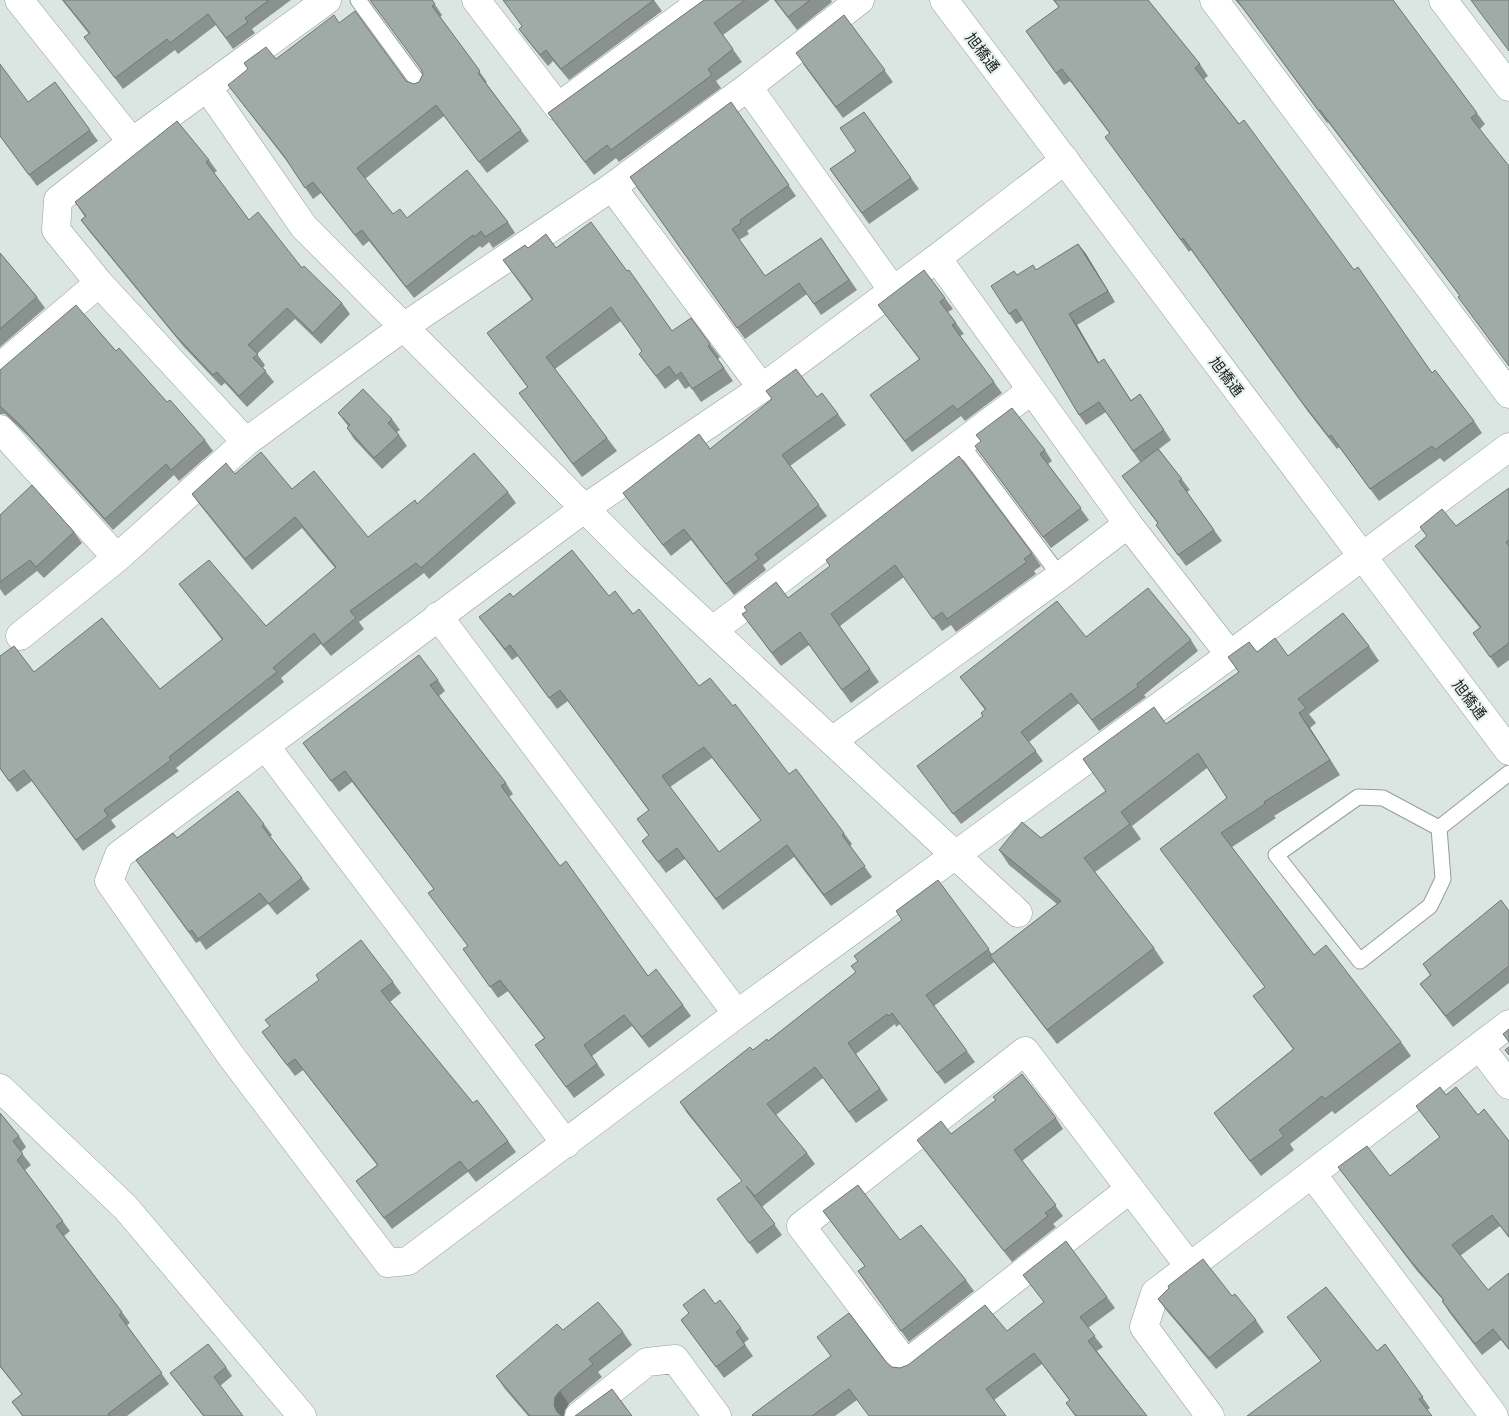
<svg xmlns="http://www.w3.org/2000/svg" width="1509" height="1416" font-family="'Noto Serif','Noto Sans JP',serif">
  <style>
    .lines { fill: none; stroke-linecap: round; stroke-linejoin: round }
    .service-casing { stroke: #959e9b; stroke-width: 17 }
    .minor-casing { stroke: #959e9b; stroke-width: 29 }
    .tertiary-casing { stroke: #959e9b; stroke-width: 29 }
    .service { stroke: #fff; stroke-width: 15 }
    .minor { stroke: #fff; stroke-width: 28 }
    .tertiary { stroke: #fff; stroke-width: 28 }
    .wall { fill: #8a928f; fill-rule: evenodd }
    .shaded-wall { fill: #707774 }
    .building { fill: #a0aaa6; stroke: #707774; fill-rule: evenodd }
    .labels { text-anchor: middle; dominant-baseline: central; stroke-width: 4.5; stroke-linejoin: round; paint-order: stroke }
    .street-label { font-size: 15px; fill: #1c1f1e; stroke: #e8f2ee }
  </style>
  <rect width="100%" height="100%" fill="#dbe5e1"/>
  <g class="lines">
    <defs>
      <path id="service" d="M 358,0 L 421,86
        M 961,444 L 1060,576
        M 1358,797 L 1383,798 L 1439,828 L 1443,879 L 1430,906 L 1360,961 L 1276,855 Z
        M 1439,828 L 1509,773"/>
      <path id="minor" d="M 19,0 L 132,142
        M 476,0 L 558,107 L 697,5 L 693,0
        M 1214,0 L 1509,394
        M 1443,0 L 1509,87
        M 207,87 L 304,227 L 634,558 L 1018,913
        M 748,87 L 860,0
        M 612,187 L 762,388
        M 937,258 L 1065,160
        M 0,367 L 99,283
        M 0,429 L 117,558
        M 246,442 L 99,283 L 56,230 L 58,200 L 132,142 L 327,0
        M 1128,524 L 1230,655
        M 438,616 L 737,1014
        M 713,630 L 1032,390
        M 20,636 L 117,558 L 246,442 L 405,326 L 612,187 L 748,87 L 892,289
        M 832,741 L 1060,576 L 1128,524 L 937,258 L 762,388 L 585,508 L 119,855 L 109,881 L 231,1056 L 388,1263 L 408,1261 L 737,1014 L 1230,655 L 1509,447
        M 266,747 L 566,1144
        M 1480,1047 L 1509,1085
        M 0,1088 L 126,1208 L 302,1416
        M 1312,1174 L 1494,1416
        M 1130,1189 L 906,1364 L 801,1226 L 1025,1051 L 1189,1266
        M 579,1416 L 647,1362 L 675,1359 L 717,1416
        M 1210,1416 L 1144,1327 L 1155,1293 L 1509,1024"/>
      <path id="tertiary" d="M 944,0 L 1509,751"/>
    </defs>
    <!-- service casing -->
    <use href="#service" class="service-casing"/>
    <!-- minor casing -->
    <use href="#minor" class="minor-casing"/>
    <!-- tertiary casing -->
    <use href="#tertiary" class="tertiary-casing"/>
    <!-- service -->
    <use href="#service" class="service"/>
    <!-- minor -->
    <use href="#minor" class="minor"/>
    <!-- tertiary -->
    <use href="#tertiary" class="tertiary"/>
  </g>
  <!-- wall -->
  <path class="wall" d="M 62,0 L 291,0 L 252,29 L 255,33 L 233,49 L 216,25 L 178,54 L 175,50 L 123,89 L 84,37 L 89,34 Z
    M 432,0 L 442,15 L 440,17 L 487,82 L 486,83 L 529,141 L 487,173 L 444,116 L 365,179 L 393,214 L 407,218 L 508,222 L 515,233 L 493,248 L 489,242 L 482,248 L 480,246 L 414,298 L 369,241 L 363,246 L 321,193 L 313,199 L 289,164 L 228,85 L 276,59 L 339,23 L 406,81 L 414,84 L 419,82 L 423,74 Z
    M 654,0 L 662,11 L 569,80 L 553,61 L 548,66 L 527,40 L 519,29 L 522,26 Z
    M 704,0 L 770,0 L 723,35 L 742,62 L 716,81 L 721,88 L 619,162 L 616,158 L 594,175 L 548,113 Z
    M 774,0 L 831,0 L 832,2 L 797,30 Z
    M 1053,0 L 1148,0 L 1200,64 L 1208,76 L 1204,79 L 1354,270 L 1432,373 L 1474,421 L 1482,433 L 1444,462 L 1440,458 L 1379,501 L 1339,447 L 1337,449 L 1309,413 L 1191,250 L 1189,252 L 1114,149 L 1110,134 L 1070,81 L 1064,85 L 1026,31 L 1059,7 Z
    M 1235,0 L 1393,0 L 1485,124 L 1480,129 L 1460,296 L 1328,122 L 1327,123 L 1244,10 Z
    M 844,15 L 893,82 L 843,118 L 803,64 Z
    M 28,102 L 90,130 L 98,141 L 37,186 L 0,136 Z
    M 731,102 L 796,196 L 747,231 L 749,234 L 739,240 L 765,276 L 821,238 L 857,290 L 821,315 L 807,294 L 745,339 L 630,177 Z
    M 864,112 L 919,189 L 869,224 L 830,169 L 856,151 Z
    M 209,160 L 217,171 L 214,173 L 249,220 L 342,303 L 350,314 L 321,344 L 295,319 L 257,354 L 265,365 L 263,368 L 274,382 L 247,407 L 225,383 L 221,386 L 184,347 L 89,231 L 81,220 L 85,217 L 75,202 Z
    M 1078,244 L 1086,254 L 1115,302 L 1077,325 L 1098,362 L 1111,369 L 1131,400 L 1140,394 L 1171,440 L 1159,449 L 1190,490 L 1187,492 L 1222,541 L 1186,566 L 1156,525 L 1158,524 L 1122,476 L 1152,454 L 1140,462 L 1106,412 L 1086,425 L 1079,415 L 1023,320 L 1016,324 L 991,286 L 1017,275 L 1036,270 Z
    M 528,248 L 556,248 L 672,331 L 710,344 L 720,357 L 718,359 L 733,381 L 701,402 L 690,386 L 685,389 L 678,379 L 665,389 L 639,354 L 642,351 L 621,321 L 555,369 L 617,451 L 582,477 L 519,393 L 528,388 L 487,333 L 532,300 L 503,260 Z
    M 0,253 L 37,297 L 45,308 L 0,347 Z
    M 945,298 L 953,309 L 948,312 L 964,334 L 960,336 L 1002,393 L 965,421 L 961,416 L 912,452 L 878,406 L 919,359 L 878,305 Z
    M 116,351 L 205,440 L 213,451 L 179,481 L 174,475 L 113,530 L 28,436 L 5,414 L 0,414 L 0,370 Z
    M 817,397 L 838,414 L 846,425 L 790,466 L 827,516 L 763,565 L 766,570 L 734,595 L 691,540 L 671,556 L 623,493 L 710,449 Z
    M 338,413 L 392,419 L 400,430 L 397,432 L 407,446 L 382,469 L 354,439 L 347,428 L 348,426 Z
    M 975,446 L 1045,450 L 1052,461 L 1048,464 L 1089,520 L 1051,548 Z
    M 235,474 L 292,489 L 368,537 L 417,504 L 508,492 L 516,503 L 429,579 L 424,573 L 359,622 L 364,629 L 331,656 L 321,644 L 281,678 L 284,682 L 176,768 L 179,771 L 111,820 L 116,827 L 83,851 L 32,781 L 17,792 L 0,769 L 34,672 L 160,689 L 222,640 L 179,584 L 266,626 L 335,568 L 302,528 L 252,570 L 200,505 L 192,494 Z
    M 1509,488 L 1509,660 L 1498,668 L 1473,633 L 1480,628 L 1423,557 L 1415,546 L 1427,536 L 1420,527 L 1456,526 Z
    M 0,515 L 74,532 L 82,543 L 44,578 L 37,571 L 5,596 L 0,589 Z
    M 1032,553 L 1041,566 L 1034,571 L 1036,574 L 956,632 L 951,625 L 942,631 L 904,577 L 840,626 L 879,682 L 851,703 L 809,645 L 781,666 L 742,614 L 788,598 L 830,566 L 826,560 Z
    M 609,596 L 633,614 L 699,686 L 789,774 L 844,833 L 852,844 L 850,846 L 872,877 L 831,906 L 794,857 L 723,910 L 685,859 L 666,873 L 642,841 L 649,836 L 637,819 L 649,811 L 568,701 L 557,709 L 518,656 L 512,660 L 479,617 L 513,597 ZM 712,758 L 761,821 L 719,852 L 670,787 Z
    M 1086,637 L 1191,640 L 1198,651 L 1144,695 L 1146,697 L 1099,731 L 1079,703 L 1029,742 L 1043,761 L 961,824 L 917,766 L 983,716 L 985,710 L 960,677 Z
    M 1369,646 L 1379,661 L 1309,714 L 1316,723 L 1310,728 L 1340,775 L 1274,816 L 1276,818 L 1232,847 L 1314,955 L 1401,1042 L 1411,1056 L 1335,1114 L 1332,1111 L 1290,1144 L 1294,1150 L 1261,1176 L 1224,1127 L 1214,1113 L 1293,1049 L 1253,996 L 1265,987 L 1171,863 L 1160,849 L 1227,798 L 1207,768 L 1132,826 L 1141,839 L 1095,872 L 1154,948 L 1164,963 L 1057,1044 L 994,962 L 934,1006 L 975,1062 L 945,1084 L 900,1024 L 896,1027 L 895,1024 L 856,1054 L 888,1100 L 856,1123 L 823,1078 L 776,1115 L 807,1153 L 815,1164 L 762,1207 L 759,1203 L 782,1235 L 757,1254 L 725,1210 L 742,1181 L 687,1113 L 680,1102 L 753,1050 L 768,1041 L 856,972 L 858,961 L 902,920 L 938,880 L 992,954 L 1057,904 L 1009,865 L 999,850 L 1041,838 L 1106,791 L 1083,759 L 1166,724 L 1239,672 L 1228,657 L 1257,652 L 1288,656 Z
    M 438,680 L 445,691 L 439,696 L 506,783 L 513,794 L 509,797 L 560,866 L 648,976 L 683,1005 L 691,1016 L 649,1048 L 632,1026 L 592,1056 L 605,1075 L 574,1098 L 535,1045 L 544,1038 L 508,991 L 498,998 L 463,949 L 468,946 L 428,893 L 434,889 L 352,782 L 339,792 L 303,743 Z
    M 264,824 L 272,835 L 270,837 L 310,889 L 277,915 L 268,904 L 206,950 L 200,941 L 196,943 L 136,860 L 177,838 Z
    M 1509,911 L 1509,983 L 1453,1027 L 1420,984 L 1430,975 L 1423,964 Z
    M 393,982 L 401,993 L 390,1002 L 473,1103 L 508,1141 L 516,1152 L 476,1182 L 468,1172 L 392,1229 L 356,1181 L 377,1165 L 303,1070 L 295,1076 L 262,1032 Z
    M 1446,1095 L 1478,1115 L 1509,1141 L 1509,1238 L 1500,1226 L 1460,1256 L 1488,1290 L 1509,1273 L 1509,1350 L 1501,1340 L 1482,1355 L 1449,1312 L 1442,1301 L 1443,1300 L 1417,1271 L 1338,1167 L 1390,1176 L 1440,1138 L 1416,1106 Z
    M 0,1113 L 19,1136 L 26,1147 L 21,1152 L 31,1165 L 25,1170 L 70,1231 L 64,1236 L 122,1312 L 130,1323 L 127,1325 L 169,1384 L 127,1416 L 22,1416 L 12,1402 L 22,1394 L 0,1367 Z
    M 1056,1118 L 1063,1129 L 1022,1161 L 1063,1216 L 1053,1224 L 1056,1227 L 1012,1262 L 925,1151 L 917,1140 L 951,1134 Z
    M 823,1211 L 966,1280 L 974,1291 L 909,1342 L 858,1271 L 865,1266 Z
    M 1023,1275 L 1107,1297 L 1115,1308 L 1088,1328 L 1103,1347 L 1097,1351 L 1147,1416 L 1075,1416 L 1066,1403 L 1070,1401 L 1042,1364 L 994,1400 L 857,1400 L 835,1416 L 753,1416 L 831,1356 L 817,1337 L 886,1362 L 892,1367 L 900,1368 L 1007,1331 L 1044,1302 Z
    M 1232,1296 L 1256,1320 L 1264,1332 L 1216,1369 L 1166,1310 L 1158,1299 Z
    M 715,1304 L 741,1328 L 749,1339 L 744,1343 L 753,1356 L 724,1378 L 681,1320 Z
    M 1287,1317 L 1377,1351 L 1385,1344 L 1430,1408 L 1427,1410 L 1321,1361 Z
    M 563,1330 L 623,1332 L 632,1345 L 598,1372 L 602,1377 L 569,1404 L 565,1410 L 564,1416 L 528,1416 L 505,1389 L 496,1376 Z
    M 226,1367 L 232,1376 L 220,1386 L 243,1416 L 203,1416 L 170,1373 Z"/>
  <!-- shaded-wall -->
  <path class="shaded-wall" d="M 1078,244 L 1086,254 L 1115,302 L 1108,291 Z
    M 1069,314 L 1077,325 L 1105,373 L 1098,363 Z
    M 1299,713 L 1310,728 L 1340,775 L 1330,760 Z
    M 560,1391 L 569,1404 L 565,1410 L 564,1416 L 560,1416 L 557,1412 L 554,1405 L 555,1397 Z"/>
  <!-- building -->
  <path class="building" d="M 63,0 L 269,0 L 245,18 L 248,22 L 226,38 L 208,14 L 170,43 L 167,39 L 115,78 L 84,37 L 90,33 Z
    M 370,0 L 432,0 L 435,4 L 432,6 L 480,71 L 478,73 L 521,130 L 479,162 L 436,105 L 357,168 L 393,214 L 400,209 L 407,218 L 467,170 L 508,222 L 485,237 L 481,231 L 474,237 L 473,235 L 406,287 L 362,230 L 355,235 L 313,182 L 305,188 L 284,156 L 228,85 L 248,69 L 244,63 L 266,47 L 276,59 L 334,15 L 339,23 L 355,11 L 406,81 L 414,84 L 419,82 L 423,74 L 421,69 Z
    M 503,0 L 654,0 L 561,69 L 546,50 L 540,55 L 519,29 L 522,26 Z
    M 704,0 L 745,0 L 714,23 L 733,49 L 708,69 L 712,75 L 611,150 L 607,145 L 585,162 L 548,113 Z
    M 775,0 L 810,0 L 788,17 Z
    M 1054,0 L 1148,0 L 1200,64 L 1195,68 L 1239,124 L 1244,120 L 1354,270 L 1358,267 L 1432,373 L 1435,370 L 1474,421 L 1435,450 L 1432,446 L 1370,489 L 1331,435 L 1329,437 L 1301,401 L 1183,238 L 1181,240 L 1105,137 L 1110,133 L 1062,69 L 1056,73 L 1026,31 L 1059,7 Z
    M 1237,0 L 1393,0 L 1477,113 L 1471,118 L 1509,166 L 1509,366 L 1458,297 L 1460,296 L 1320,110 L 1319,111 Z
    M 1471,0 L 1509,0 L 1509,51 L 1479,11 Z
    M 844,15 L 885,70 L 836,107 L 796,53 Z
    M 0,64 L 28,102 L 55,82 L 90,130 L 29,175 L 0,136 Z
    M 731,102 L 789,185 L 740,220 L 741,223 L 732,229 L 765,276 L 821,238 L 849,280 L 814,304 L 799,283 L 737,328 L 630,177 Z
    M 864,112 L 911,178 L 862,213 L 830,169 L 856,151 L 840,128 Z
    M 177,121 L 209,160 L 206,162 L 249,220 L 258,212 L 302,268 L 304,266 L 342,303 L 313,333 L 287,308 L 248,345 L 258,354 L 253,358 L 266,371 L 239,396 L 217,372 L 213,375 L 176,336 L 81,220 L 86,216 L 75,202 Z
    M 591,222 L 627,271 L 629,270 L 672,331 L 691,318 L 710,344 L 708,346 L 724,368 L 692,389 L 681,372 L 676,376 L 669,366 L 656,376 L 639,354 L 642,351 L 611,307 L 546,357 L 607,438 L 573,464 L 519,393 L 528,387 L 487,333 L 533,299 L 503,260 L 525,245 L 528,248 L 546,234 L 556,248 Z
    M 1078,244 L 1108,291 L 1069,314 L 1098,363 L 1104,359 L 1131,401 L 1140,394 L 1164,430 L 1133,451 L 1099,402 L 1079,415 L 1016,309 L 1009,314 L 991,286 L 1014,271 L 1017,275 L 1033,265 L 1036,270 Z
    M 0,253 L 37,297 L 0,329 Z
    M 924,270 L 945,298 L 940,302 L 956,323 L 952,325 L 994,382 L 957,410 L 953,405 L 905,441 L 870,395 L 920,359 L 878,305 Z
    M 76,305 L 116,351 L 119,348 L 167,402 L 170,400 L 205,440 L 171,470 L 166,464 L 105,519 L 20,425 L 0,406 L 0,370 Z
    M 796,369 L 817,397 L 822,393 L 838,414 L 782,455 L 819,505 L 755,554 L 759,559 L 726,584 L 684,529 L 663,545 L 623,493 L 699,434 L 710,449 L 772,399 L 766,391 Z
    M 363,389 L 392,419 L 388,423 L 399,435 L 374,458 L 347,428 L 350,425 L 338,413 Z
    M 1012,408 L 1045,450 L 1040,454 L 1081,508 L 1043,537 L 975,446 L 981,441 L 976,435 Z
    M 1158,449 L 1182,479 L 1179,481 L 1214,530 L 1178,555 L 1156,525 L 1158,523 L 1122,476 Z
    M 261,452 L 292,489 L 314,471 L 368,537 L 415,500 L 417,504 L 474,453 L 508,492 L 421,568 L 416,563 L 350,611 L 356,618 L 323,645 L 314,633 L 273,668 L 277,672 L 169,757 L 171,760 L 104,810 L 108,816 L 76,840 L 24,770 L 9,781 L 0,768 L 0,656 L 14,646 L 34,672 L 102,618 L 160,689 L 223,639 L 179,584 L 209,560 L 266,626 L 336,567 L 295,517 L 245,559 L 192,494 L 226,463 L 235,474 Z
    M 959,456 L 1032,553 L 1024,559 L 1027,562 L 947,619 L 942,612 L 933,619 L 895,565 L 831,614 L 870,669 L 842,690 L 800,632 L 772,653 L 742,614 L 747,611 L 744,607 L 776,582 L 788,598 L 830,566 L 826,560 Z
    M 32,485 L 74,532 L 36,567 L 30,560 L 0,582 L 0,515 Z
    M 1509,488 L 1509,540 L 1506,542 L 1509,546 L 1509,643 L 1490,657 L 1473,633 L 1481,627 L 1415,546 L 1427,536 L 1420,527 L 1442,509 L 1456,526 Z
    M 572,550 L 609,596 L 615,591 L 633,614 L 639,609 L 699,686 L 710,678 L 733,706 L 735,704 L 789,774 L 796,769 L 844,833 L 842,835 L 865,866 L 824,895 L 787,845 L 716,899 L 677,848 L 658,862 L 642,841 L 649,835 L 637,819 L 649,810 L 560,690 L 549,698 L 510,645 L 505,649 L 479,617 L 510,593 L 513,597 ZM 704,747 L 761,820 L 719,852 L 662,776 Z
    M 1148,588 L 1191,640 L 1137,684 L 1138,687 L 1092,720 L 1071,693 L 1021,732 L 1036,751 L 953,814 L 917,766 L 983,716 L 981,713 L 986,709 L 960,677 L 1057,601 L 1086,637 Z
    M 1343,613 L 1369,646 L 1298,699 L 1306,708 L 1299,713 L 1330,760 L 1264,802 L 1265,804 L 1221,833 L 1314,955 L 1326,945 L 1401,1042 L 1325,1099 L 1322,1096 L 1279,1130 L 1284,1136 L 1250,1161 L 1214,1113 L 1294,1049 L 1253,996 L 1265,987 L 1160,849 L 1227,798 L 1198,753 L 1121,812 L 1130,824 L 1084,858 L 1154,948 L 1047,1030 L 990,956 L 1061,901 L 999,850 L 1022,822 L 1041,838 L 1106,791 L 1083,759 L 1154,707 L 1166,724 L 1239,672 L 1228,657 L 1249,642 L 1257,652 L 1275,638 L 1288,656 Z
    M 419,655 L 438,680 L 430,685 L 506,783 L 501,786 L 560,866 L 566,861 L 648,976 L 656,969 L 683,1005 L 642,1037 L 624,1015 L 584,1045 L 597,1064 L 566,1087 L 535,1045 L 545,1038 L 500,980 L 490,987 L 463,949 L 468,946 L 428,893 L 434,889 L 345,771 L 331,781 L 303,743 Z
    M 238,791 L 264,824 L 262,826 L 302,878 L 269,904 L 260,893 L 198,939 L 192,930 L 189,932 L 136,860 L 173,833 L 177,838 Z
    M 938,880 L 989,949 L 926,995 L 967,1051 L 937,1073 L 892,1013 L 889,1016 L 887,1014 L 848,1043 L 880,1089 L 849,1112 L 815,1067 L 767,1104 L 807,1153 L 755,1196 L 746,1186 L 775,1224 L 749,1243 L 717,1199 L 742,1181 L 680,1102 L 750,1047 L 753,1050 L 767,1039 L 768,1041 L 856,972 L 851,966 L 858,961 L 854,956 L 902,920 L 896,911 Z
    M 1501,900 L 1509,911 L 1509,966 L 1446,1016 L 1420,984 L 1431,975 L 1423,964 Z
    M 361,940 L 393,982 L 381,991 L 473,1103 L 477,1100 L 508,1141 L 468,1171 L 460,1161 L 384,1218 L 356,1181 L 378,1165 L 295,1059 L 287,1065 L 262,1032 L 270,1026 L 265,1020 L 319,980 L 316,975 Z
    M 1509,1029 L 1509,1042 L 1503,1034 Z
    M 1509,1047 L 1509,1055 L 1505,1050 Z
    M 1022,1074 L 1056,1118 L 1014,1150 L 1056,1205 L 1045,1213 L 1048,1216 L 1004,1251 L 917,1140 L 941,1121 L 951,1134 L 996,1100 L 993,1097 Z
    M 1440,1087 L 1446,1095 L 1456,1087 L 1478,1115 L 1484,1109 L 1509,1141 L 1509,1237 L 1492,1215 L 1452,1245 L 1488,1290 L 1509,1273 L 1509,1349 L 1493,1329 L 1475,1344 L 1442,1301 L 1444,1300 L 1410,1260 L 1338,1167 L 1367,1146 L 1390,1176 L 1440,1137 L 1416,1106 Z
    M 0,1113 L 19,1136 L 13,1141 L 23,1154 L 17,1160 L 63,1221 L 56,1226 L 122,1312 L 119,1315 L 162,1373 L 108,1414 L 110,1416 L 23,1416 L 12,1402 L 22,1394 L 0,1366 Z
    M 858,1185 L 900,1240 L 921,1225 L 966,1280 L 901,1331 L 858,1271 L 865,1266 L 823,1211 Z
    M 1066,1241 L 1107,1297 L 1080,1317 L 1095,1336 L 1088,1341 L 1147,1416 L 1076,1416 L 1066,1403 L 1070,1400 L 1034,1353 L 986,1389 L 1006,1416 L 869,1416 L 849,1389 L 812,1416 L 753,1416 L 752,1415 L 831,1356 L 817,1337 L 849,1313 L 886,1362 L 892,1367 L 900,1368 L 908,1365 L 985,1305 L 1007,1331 L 1044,1302 L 1023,1275 Z
    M 1203,1259 L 1232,1296 L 1235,1294 L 1256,1320 L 1209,1358 L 1158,1299 L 1169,1288 L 1168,1286 Z
    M 1326,1287 L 1377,1351 L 1385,1344 L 1423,1397 L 1419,1399 L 1432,1416 L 1247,1416 L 1321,1361 L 1287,1317 Z
    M 704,1289 L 715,1304 L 720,1300 L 741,1328 L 736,1332 L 745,1345 L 716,1367 L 681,1320 L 689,1313 L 683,1305 Z
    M 598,1302 L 623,1332 L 589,1359 L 593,1364 L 560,1391 L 555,1397 L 554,1405 L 557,1412 L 562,1416 L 530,1416 L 496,1376 L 557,1324 L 563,1330 Z
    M 208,1344 L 226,1367 L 214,1377 L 243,1416 L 204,1416 L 170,1373 Z
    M 612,1389 L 632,1416 L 575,1416 Z"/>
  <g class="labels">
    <!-- street labels -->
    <g class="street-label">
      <text transform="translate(983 52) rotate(53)">旭橋通</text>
      <text transform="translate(1227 376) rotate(53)">旭橋通</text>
      <text transform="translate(1470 699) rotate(53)">旭橋通</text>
    </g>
  </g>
</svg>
